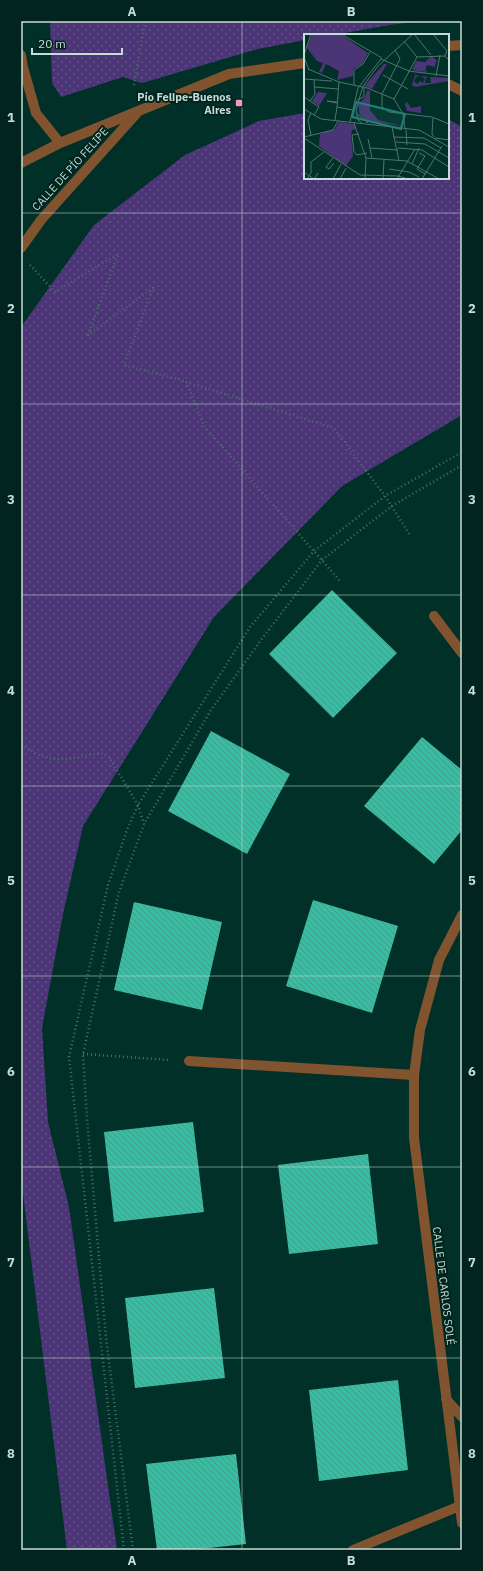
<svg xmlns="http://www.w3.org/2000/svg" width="483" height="1571" font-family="'IBM Plex Sans',sans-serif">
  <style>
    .green { fill: url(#green-dots) }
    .building { fill: url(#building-back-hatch) }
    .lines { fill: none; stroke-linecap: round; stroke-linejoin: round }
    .path { stroke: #497068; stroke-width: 2.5; stroke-dasharray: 1 3; stroke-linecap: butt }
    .minor { stroke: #82532f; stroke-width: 10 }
    .grid { fill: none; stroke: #c5ddd6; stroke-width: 1; stroke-opacity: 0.55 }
    .poi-dot { fill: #ef9ab8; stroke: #01251e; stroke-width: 1.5 }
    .labels { text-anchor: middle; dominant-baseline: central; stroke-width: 4; stroke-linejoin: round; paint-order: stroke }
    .poi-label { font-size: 11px; font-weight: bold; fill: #c5ddd6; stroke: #01251e; text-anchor: end }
    .street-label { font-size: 11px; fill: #c5ddd6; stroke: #01251e }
    .inset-road { fill: none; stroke: #4f756d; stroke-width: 1 }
    .view { fill: #218078; fill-opacity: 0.15; stroke: #218078; stroke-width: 2 }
    .inset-edge { fill: none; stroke: #c5ddd6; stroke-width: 2 }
    .neatline { fill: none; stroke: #c5ddd6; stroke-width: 1.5 }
    .grid-label { font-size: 13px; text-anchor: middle; font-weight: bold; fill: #c5ddd6 }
  </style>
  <defs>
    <pattern id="green-dots" width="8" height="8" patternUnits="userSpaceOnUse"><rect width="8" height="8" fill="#4b3576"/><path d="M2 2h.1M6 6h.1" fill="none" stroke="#635289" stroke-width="1.8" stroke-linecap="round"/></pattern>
    <pattern id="building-back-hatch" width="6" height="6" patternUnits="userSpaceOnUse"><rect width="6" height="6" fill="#38bda3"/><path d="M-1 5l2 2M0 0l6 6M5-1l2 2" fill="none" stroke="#399e8a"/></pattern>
  </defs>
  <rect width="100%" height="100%" fill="#003027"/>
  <!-- green -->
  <path class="green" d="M 50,21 L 422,21 L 389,25 L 334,35 L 305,35 L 305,40 L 258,49 L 142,83 L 123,77 L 61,97 L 52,83 Z
    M 305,113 L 305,178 L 448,178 L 448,119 L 462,127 L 462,415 L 342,486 L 214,617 L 83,826 L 63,914 L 42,1028 L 48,1122 L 69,1207 L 117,1550 L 67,1550 L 21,1177 L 21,327 L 94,225 L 185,155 L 259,121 Z"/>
  <!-- building -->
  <path class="building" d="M 332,590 L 397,653 L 333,718 L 269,654 Z
    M 211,731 L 290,774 L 247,854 L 168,811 Z
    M 422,737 L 462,770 L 462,830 L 434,864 L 364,806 Z
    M 313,900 L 398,926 L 372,1013 L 286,986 Z
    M 134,902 L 222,922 L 202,1010 L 114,990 Z
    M 193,1122 L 204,1212 L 114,1222 L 104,1132 Z
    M 368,1154 L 378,1244 L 289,1254 L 278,1165 Z
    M 214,1288 L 225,1378 L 135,1388 L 125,1298 Z
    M 398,1380 L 408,1470 L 319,1481 L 309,1390 Z
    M 236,1454 L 246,1544 L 191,1550 L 157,1550 L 146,1464 Z"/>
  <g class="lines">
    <!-- path -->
    <path class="path" d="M 134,85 L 145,21
      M 30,265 L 55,292 L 118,254 L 88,335 L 153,288 L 124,365 L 186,381 L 204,426 L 341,582
      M 186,382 L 334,428 L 385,496 L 410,535
      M 21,745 L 39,755 L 54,759 L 69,759 L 100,753 L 109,757 L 138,805 L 144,824
      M 83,1054 L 169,1060
      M 124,1550 L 69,1057 L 108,885 L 127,830 L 138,805 L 250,627 L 314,551 L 385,496 L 462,452
      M 133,1550 L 106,1338 L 87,1119 L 83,1054 L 119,892 L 144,824 L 211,710 L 261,640 L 322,560 L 392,506 L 462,465"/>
    <!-- minor -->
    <path class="minor" d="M 448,46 L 462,45
      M 21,55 L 23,67 L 36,113 L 60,143
      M 448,84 L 462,91
      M 21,163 L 60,143 L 229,74 L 305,63
      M 21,248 L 41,220 L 137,113
      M 434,616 L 462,653
      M 462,915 L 439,960 L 420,1030 L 414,1075 L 414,1138 L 462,1523
      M 189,1061 L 414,1075
      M 446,1399 L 462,1417
      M 353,1550 L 462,1505"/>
  </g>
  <!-- grid -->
  <path class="grid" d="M 242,21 L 242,1550M 21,213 L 462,213M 21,404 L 462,404M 21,595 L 462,595M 21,786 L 462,786M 21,976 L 462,976M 21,1167 L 462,1167M 21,1358 L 462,1358"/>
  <!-- markers -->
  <rect class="poi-dot" x="235" y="99" width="8" height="8" rx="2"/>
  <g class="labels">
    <!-- poi labels -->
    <g class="poi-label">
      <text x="231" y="97">Pío Felipe-Buenos<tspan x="231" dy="13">Aires</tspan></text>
    </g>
    <!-- street labels -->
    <g class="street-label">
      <text transform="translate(70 169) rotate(-48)">CALLE DE PÍO FELIPE</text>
      <text transform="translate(444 1286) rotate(83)">CALLE DE CARLOS SOLÉ</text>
    </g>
  </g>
  <!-- overview -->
  <g transform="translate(304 34)">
    <rect width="145" height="145" fill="#003027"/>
    <path d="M 8,0 L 36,0 L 64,19 L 58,30 L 49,35 L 49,42 L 33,46 L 35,37 L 22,30 L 18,39 L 15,38 L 19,29 L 13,27 L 3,14 ZM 127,22 L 135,28 L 132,27 L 131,33 L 123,31 L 121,37 L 117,37 L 120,38 L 123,36 L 122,39 L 108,36 L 112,27 L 121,28 ZM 80,30 L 83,30 L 68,55 L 60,52 ZM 111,41 L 116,42 L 112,43 L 110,48 L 114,50 L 116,47 L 119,49 L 121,45 L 117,42 L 125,43 L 122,44 L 121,49 L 127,49 L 126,43 L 145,44 L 145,47 L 111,53 L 108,51 ZM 63,56 L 66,57 L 66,76 L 74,86 L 99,92 L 63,87 L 56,81 L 54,70 L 61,64 ZM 14,58 L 23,59 L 15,72 L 8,67 ZM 35,88 L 50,90 L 52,95 L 48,96 L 47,101 L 49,122 L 42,132 L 15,112 L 16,100 L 31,95 Z" fill="#4b3576"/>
    <path d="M 103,68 L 107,74 L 117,72 L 117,79 L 103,77 L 101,70 Z" fill="#4b3576"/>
    <path class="inset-road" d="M 37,0 L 78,24M 110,0 L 127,21M 129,0 L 143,17 L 141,22M 100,7 L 113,23M 91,16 L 96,25 L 78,60 L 78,73 L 85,78 L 128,83 L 145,90M 0,21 L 7,0M 0,23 L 5,36M 4,35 L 35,48 L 63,54 L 90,65 L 99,80 L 101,95M 104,37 L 145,42M 79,41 L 104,55M 132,42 L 136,21M 0,45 L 28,47M 50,51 L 50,36 L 59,30 L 66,18M 11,53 L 34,55M 0,63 L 15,73 L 10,81M 90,65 L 113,23 L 141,22 L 145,26M 53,66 L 60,63 L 60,54M 6,67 L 11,60 L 10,46M 33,69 L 23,67 L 33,68M 33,73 L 35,48M 33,73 L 48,76M 0,75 L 17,85 L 115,96 L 145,113M 53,80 L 64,89M 129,84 L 128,100 L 130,103M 31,86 L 33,73M 46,88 L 54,54 L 77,25 L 105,37M 50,89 L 62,124 L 61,145M 58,89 L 54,86 L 52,76 L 59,52 L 74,32 L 109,0M 88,93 L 95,127M 102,95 L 103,111M 55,100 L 48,101 L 50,118 L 53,121 L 63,119M 7,101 L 4,86 L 7,79M 0,103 L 29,96 L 34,87M 89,103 L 120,104 L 137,114M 0,104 L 56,141 L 94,142 L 104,145M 131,104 L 145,106M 64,105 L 68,124M 92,108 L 121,110 L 145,124M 66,114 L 94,116M 94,114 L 118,116 L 145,133M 115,119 L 121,122 L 113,135 L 121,140M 29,124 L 22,133 L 25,135 L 30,129M 62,124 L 103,127 L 135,145M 108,130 L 115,114M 85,135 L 105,138 L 115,143M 0,138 L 10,145 L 14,139M 3,145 L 7,139 L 7,128 L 20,118M 29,145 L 37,130M 36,145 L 42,134M 79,145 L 80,125M 93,145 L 111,115M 118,145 L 138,112"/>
    <path class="view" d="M 52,68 L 101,80 L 97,95 L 48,83 Z"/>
    <rect width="145" height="145" class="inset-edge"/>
  </g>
  <!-- border -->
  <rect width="483" height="1571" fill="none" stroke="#01251e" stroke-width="44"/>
  <!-- scale -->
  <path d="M32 48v6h90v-6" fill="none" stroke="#c5ddd6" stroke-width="2"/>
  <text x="38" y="48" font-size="12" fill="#c5ddd6" stroke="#01251e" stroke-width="3" paint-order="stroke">20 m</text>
  <rect x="22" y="22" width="439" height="1527" class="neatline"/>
  <g class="grid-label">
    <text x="132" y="16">A</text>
    <text x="351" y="16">B</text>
    <text x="11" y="122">1</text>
    <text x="472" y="122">1</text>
    <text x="11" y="313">2</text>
    <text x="472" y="313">2</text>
    <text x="11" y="504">3</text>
    <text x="472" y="504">3</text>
    <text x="11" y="695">4</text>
    <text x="472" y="695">4</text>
    <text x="11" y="885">5</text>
    <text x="472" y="885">5</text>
    <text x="11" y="1076">6</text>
    <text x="472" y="1076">6</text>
    <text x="11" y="1267">7</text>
    <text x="472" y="1267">7</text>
    <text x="11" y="1458">8</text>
    <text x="472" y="1458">8</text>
    <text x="132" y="1565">A</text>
    <text x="351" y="1565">B</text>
  </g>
</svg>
